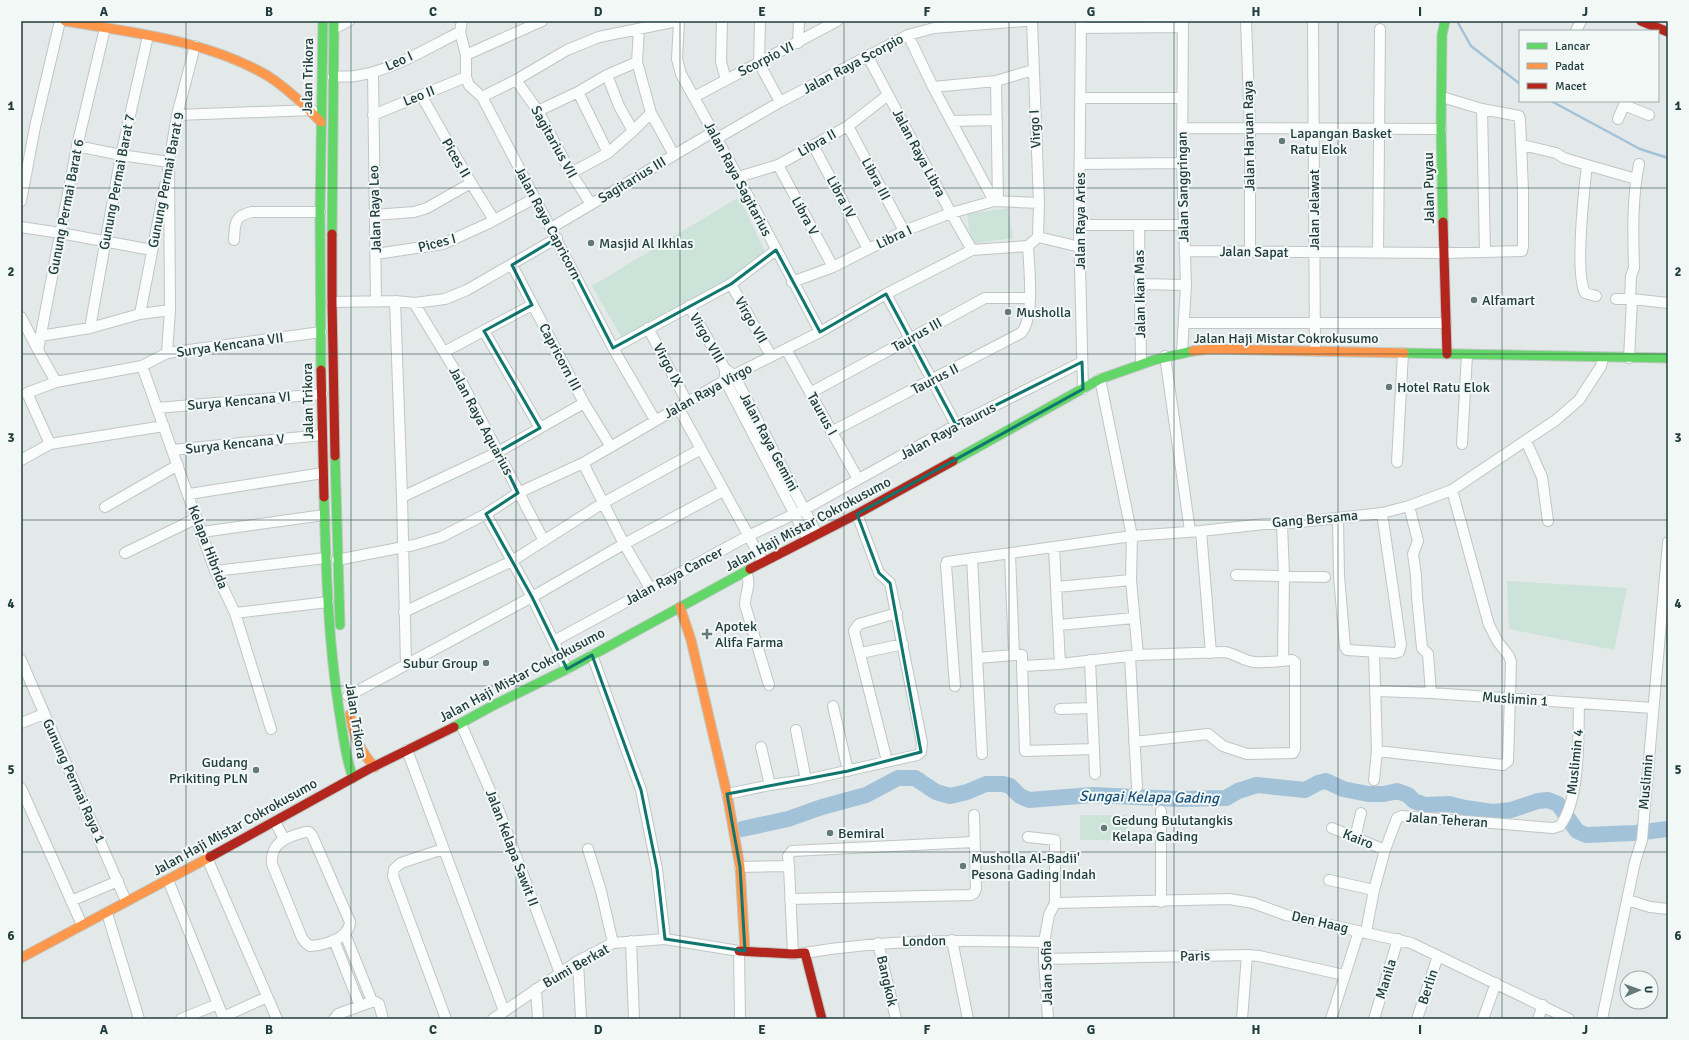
<svg xmlns="http://www.w3.org/2000/svg" width="1689" height="1040" font-family="Signika,sans-serif">
  <style>
    .green { fill: #cbe3d9 }
    .lines { fill: none; stroke-linecap: round; stroke-linejoin: round }
    .stream { stroke: #a2c2d9; stroke-width: 2.5 }
    .river { stroke: #a2c2d9; stroke-width: 16 }
    .street-casing { stroke: #c0c6c5; stroke-width: 12 }
    .fast-casing { stroke: #bec7c5; stroke-width: 11 }
    .slow-casing { stroke: #bec7c5; stroke-width: 11 }
    .jam-casing { stroke: #bec7c5; stroke-width: 11 }
    .street { stroke: #fbfcfc; stroke-width: 10 }
    .fast { stroke: #63d668; stroke-width: 9 }
    .slow { stroke: #ff974d; stroke-width: 9 }
    .jam { stroke: #b3261e; stroke-width: 9 }
    .marked { fill: none; stroke: #0f766e; stroke-width: 3; stroke-linejoin: round }
    .grid { fill: none; stroke: #203c3c; stroke-width: 1; stroke-opacity: 0.55 }
    .poi-dot { fill: #647978; stroke: #f1f8f6; stroke-width: 1.5 }
    .labels { text-anchor: middle; dominant-baseline: central; stroke-width: 4; stroke-linejoin: round; paint-order: stroke }
    .street-label { font-size: 14px; fill: #203c3c; stroke: #f1f8f6 }
    .poi-label { font-size: 14px; fill: #203c3c; stroke: #f1f8f6; text-anchor: start }
    .water-label { font-size: 15px; font-style: italic; fill: #19507a; stroke: #f1f8f6 }
    .neatline { fill: none; stroke: #203c3c; stroke-width: 1.5 }
    .grid-label { font-size: 13px; text-anchor: middle; font-weight: bold; fill: #203c3c }
  </style>
  <rect width="100%" height="100%" fill="#e3e9e8"/>
  <!-- green -->
  <path class="green" d="M 739,197 L 768,258 L 622,338 L 592,286 Z
    M 1008,208 L 1013,238 L 971,244 L 967,214 Z
    M 1507,581 L 1627,588 L 1614,650 L 1509,629 Z
    M 1080,815 L 1127,815 L 1127,840 L 1080,840 Z"/>
  <g class="lines">
    <!-- stream -->
    <path class="stream" d="M 1457,21 L 1471,46 L 1520,84
      M 1551,101 L 1640,149 L 1668,158"/>
    <!-- river -->
    <path class="river" d="M 742,829 L 788,819 L 822,807 L 866,795 L 898,778 L 915,778 L 936,792 L 950,796 L 967,792 L 986,784 L 1003,784 L 1010,786 L 1020,796 L 1029,800 L 1092,795 L 1180,799 L 1226,798 L 1238,791 L 1257,785 L 1305,790 L 1318,783 L 1326,781 L 1343,789 L 1368,794 L 1384,794 L 1397,791 L 1408,795 L 1414,801 L 1425,805 L 1449,804 L 1465,808 L 1493,812 L 1511,810 L 1538,801 L 1548,800 L 1558,804 L 1577,831 L 1586,835 L 1635,833 L 1668,829"/>
    <defs>
      <path id="street" d="M 462,21 L 460,32 L 466,55 L 466,77 L 469,85 L 482,97 L 613,348 L 655,420
        M 679,21 L 677,59 L 681,74 L 738,177 L 820,332
        M 722,21 L 721,62 L 726,80
        M 760,21 L 759,63 L 780,102
        M 1032,21 L 1039,203 L 1038,237
        M 1081,21 L 1079,225 L 1083,389
        M 1246,21 L 1250,129 L 1250,252
        M 1313,21 L 1315,351
        M 335,28 L 349,21
        M 1081,28 L 1183,27
        M 639,29 L 637,62 L 651,113 L 674,155
        M 1576,31 L 1581,21
        M 908,35 L 933,87 L 994,201
        M 798,43 L 799,21
        M 466,55 L 542,21
        M 867,55 L 951,213 L 972,250
        M 373,72 L 376,302
        M 607,75 L 619,106 L 633,131
        M 333,77 C 340,76 348,77 355,76 C 392,71 427,48 460,32
        M 516,80 L 538,111 L 571,173 L 591,204
        M 996,81 L 998,201
        M 933,87 L 996,81 L 1033,70
        M 578,92 L 608,153
        M 421,95 L 471,183 L 494,220
        M 482,97 L 516,80 L 567,50 L 599,37 L 677,21
        M 694,97 L 837,21
        M 1080,98 L 1182,98
        M 1626,101 L 1624,105 L 1649,115
        M 1482,109 L 1485,252
        M 538,111 L 578,92 L 607,75 L 637,62
        M 177,115 L 312,110
        M 373,115 L 466,77
        M 1618,119 L 1624,105
        M 951,121 L 997,120
        M 848,126 L 904,231
        M 1182,128 L 1441,129
        M 716,139 L 780,102 L 908,35 L 934,28 L 1025,21
        M 813,145 L 868,249
        M 1522,145 L 1556,153 L 1564,158 L 1587,165 C 1584,191 1575,273 1585,293 L 1596,296
        M 77,146 L 121,155 L 169,162 L 170,310 L 167,353
        M 1080,164 L 1182,163
        M 778,165 L 833,267
        M 1587,165 L 1636,179
        M 168,169 L 177,115 L 195,46
        M 571,173 L 608,153 L 633,131 L 651,113
        M 738,177 L 778,165 L 848,126 L 888,95
        M 21,201 L 35,127 L 60,21
        M 374,215 L 414,212 L 427,208 L 471,183
        M 1079,225 L 1184,225
        M 1139,225 L 1141,363
        M 21,227 L 60,233 L 152,250
        M 551,228 L 713,132
        M 234,240 C 235,223 234,216 252,212 L 320,212
        M 1185,251 L 1444,253 L 1522,251 L 1523,246 L 1523,191 L 1520,119 L 1519,116 L 1482,109 L 1442,97
        M 1378,253 L 1380,29
        M 376,254 L 443,244 L 489,223 L 535,198
        M 512,265 L 584,403 L 611,447
        M 792,282 L 833,267 L 904,231 L 951,213 L 994,201 L 1039,203
        M 731,284 L 771,356
        M 1139,284 L 1186,285
        M 886,294 L 956,425
        M 1616,299 L 1632,299
        M 1630,299 L 1631,276 L 1634,268 C 1633,233 1632,198 1639,164
        M 395,301 L 402,497 L 406,665
        M 332,302 L 395,301 L 414,303 L 445,299 L 467,290 L 557,238
        M 414,303 L 459,377 L 544,541
        M 689,306 L 725,369 L 734,375 L 817,534
        M 140,314 L 165,185
        M 21,317 L 38,350
        M 1185,323 L 1446,323
        M 90,328 L 121,155 L 148,36
        M 648,328 L 687,402
        M 484,331 L 540,428 L 584,403
        M 40,336 L 90,328 L 140,314 L 170,310
        M 613,348 L 731,284 L 776,250
        M 786,349 L 858,479
        M 444,352 L 532,305
        M 1182,352 L 1186,285 L 1182,163 L 1183,21
        M 1165,356 L 1190,531
        M 1629,358 L 1632,299 L 1668,303
        M 142,366 L 215,571 L 235,613 L 271,729
        M 725,373 L 725,380 L 807,538
        M 1100,379 L 1132,536 L 1131,580 L 1138,655
        M 56,382 L 38,350 L 77,146 L 105,28
        M 810,393 L 985,298 L 1030,298
        M 678,407 L 763,562
        M 157,408 L 322,394
        M 831,432 L 1021,333 C 1035,319 1029,266 1028,246
        M 1526,441 L 1542,477 L 1548,521
        M 50,444 L 27,393 L 56,382 L 142,366 L 167,353 L 321,332
        M 1462,444 L 1467,355
        M 172,450 L 322,435
        M 21,460 L 50,444 L 164,426
        M 1397,462 L 1403,353
        M 583,463 L 624,544 L 650,588
        M 189,494 L 323,473
        M 402,497 L 498,452 L 540,428
        M 1409,506 L 1418,541 L 1413,554 L 1416,576 L 1417,597 L 1422,648 L 1428,654 L 1431,693
        M 105,507 L 178,465
        M 486,514 L 532,597 L 567,669
        M 1338,518 L 1339,576 L 1345,647 L 1347,650 L 1395,653 L 1399,652 L 1401,645 L 1382,513
        M 1282,524 L 1284,576 L 1283,661
        M 1201,531 L 1211,653
        M 202,532 L 324,515
        M 1054,547 L 1060,664
        M 125,553 L 197,518
        M 1010,554 L 1014,655 L 1022,655 L 1022,666 L 1060,664 L 1138,655 L 1224,652 C 1235,653 1243,661 1254,662 C 1267,663 1280,661 1292,660 L 1295,662 L 1295,749 L 1293,753 L 1247,754 L 1223,746 L 1208,734 L 1134,742
        M 972,558 L 982,754
        M 337,560 L 414,545 L 441,537 L 486,514 L 518,493 L 583,463 L 734,375 L 820,332 L 886,294 L 972,250 L 1028,246 L 1038,237 L 1080,247
        M 215,571 L 326,558
        M 746,572 C 752,585 745,592 745,605 L 769,685
        M 1236,575 L 1325,577
        M 1057,587 L 1131,580
        M 404,612 L 512,561 L 603,503 L 701,449
        M 235,613 L 328,602
        M 1059,625 L 1134,618
        M 554,641 L 748,536 L 805,509 L 956,425 L 1082,362
        M 861,653 L 903,644
        M 592,655 L 641,790 L 657,869 L 665,939
        M 1130,656 L 1137,787
        M 977,658 L 1014,655
        M 21,660 L 126,901
        M 1090,660 L 1095,774
        M 1022,666 L 1025,751 L 1094,749
        M 955,686 L 946,565 L 947,562 L 1132,536 L 1201,531 L 1264,524 L 1282,524 L 1382,513 L 1409,506 L 1452,490 L 1556,420 L 1579,400 L 1601,366 L 1603,358
        M 1376,691 L 1431,693 L 1653,708
        M 348,696 L 532,597 L 624,544 L 723,491
        M 833,706 L 848,771
        M 1060,709 L 1092,708
        M 21,723 L 44,714
        M 461,724 L 499,811 L 560,973
        M 796,730 L 806,780
        M 761,747 L 770,785
        M 407,750 L 504,1011
        M 1377,751 L 1503,765 L 1508,761 L 1511,662 L 1509,656 L 1498,642 L 1489,625 L 1452,490
        M 887,761 L 854,631 L 859,624 L 897,613
        M 1374,780 L 1377,751 L 1374,652
        M 21,788 L 82,925
        M 727,794 L 770,785 L 806,780 L 917,755 L 921,752 L 922,743 L 890,583 L 879,573 L 857,514
        M 1161,811 L 1161,902
        M 275,822 L 284,839
        M 1332,828 L 1385,850
        M 305,832 L 309,832 L 312,835 L 350,922 C 349,939 324,945 310,946 L 306,943 L 302,938 L 272,864 C 270,842 287,837 305,832 Z
        M 1028,837 L 1055,840 L 1055,903 L 1049,915 L 1044,942 L 1044,959 L 1048,1019
        M 1355,838 L 1361,813
        M 443,849 L 401,863 L 394,869 L 393,876 L 446,1019
        M 588,849 L 601,891 L 613,943
        M 207,858 L 277,1019
        M 740,867 L 789,866
        M 168,880 L 224,1019
        M 1329,880 L 1374,890
        M 790,899 L 971,895 L 974,893 L 976,889 L 974,815
        M 1628,900 L 1650,907 L 1668,909
        M 71,901 L 118,881
        M 1055,903 L 1229,899 L 1253,903 L 1286,915 L 1411,943 L 1569,1019
        M 107,913 L 139,1019
        M 1366,932 L 1374,890 L 1385,850 L 1397,818 L 1402,816 L 1553,828 L 1560,826 C 1581,798 1578,736 1579,703
        M 345,934 L 372,1001
        M 334,940 L 360,1006
        M 952,940 L 968,1019
        M 631,941 L 634,1019
        M 878,943 L 896,1019
        M 805,953 C 886,939 962,940 1044,942
        M 793,954 L 789,866 L 788,856 L 792,851 L 974,842
        M 1044,959 L 1247,955 L 1259,956 L 1344,975
        M 578,961 L 581,1019
        M 536,989 L 538,1019
        M 223,1017 L 267,997
        M 181,1019 L 218,1004
        M 334,1019 L 338,1014 L 374,1001 L 379,1004 L 383,1019
        M 493,1019 L 578,961 L 613,943 L 665,939 L 739,951 L 740,1019
        M 1242,1019 L 1247,955
        M 1331,1019 L 1359,931
        M 1374,1019 L 1398,939
        M 1417,1019 L 1438,956
        M 1483,1019 L 1496,983
        M 1538,1019 L 1543,1005
        M 1602,1019 L 1635,862 L 1642,840 L 1668,542"/>
      <path id="fast" d="M 1443,222 L 1441,129 L 1442,35 L 1445,21
        M 332,234 L 334,21
        M 1404,353 L 1668,358
        M 321,370 L 320,214 L 323,21
        M 335,456 L 340,625
        M 953,461 L 1100,379 L 1154,360 L 1193,351
        M 324,497 C 326,568 328,639 339,710 C 343,733 345,756 353,778
        M 454,727 L 494,705 L 567,669 L 750,569"/>
      <path id="slow" d="M 65,21 C 133,33 207,40 268,76 C 288,89 304,105 321,122
        M 1193,351 L 1211,349 L 1404,353
        M 680,607 L 691,640 L 727,794 L 740,867 L 745,951
        M 350,714 C 353,735 360,752 375,767
        M 21,958 L 210,857"/>
      <path id="jam" d="M 1641,21 L 1668,32
        M 1443,222 L 1447,354
        M 332,234 L 332,302 L 335,456
        M 321,370 L 324,497
        M 750,569 L 857,514 L 953,461
        M 210,857 L 369,769 L 454,727
        M 739,951 L 793,954 L 805,953 L 822,1019"/>
    </defs>
    <!-- street casing -->
    <use href="#street" class="street-casing"/>
    <!-- fast casing -->
    <use href="#fast" class="fast-casing"/>
    <!-- slow casing -->
    <use href="#slow" class="slow-casing"/>
    <!-- jam casing -->
    <use href="#jam" class="jam-casing"/>
    <!-- street -->
    <use href="#street" class="street"/>
    <!-- fast -->
    <use href="#fast" class="fast"/>
    <!-- slow -->
    <use href="#slow" class="slow"/>
    <!-- jam -->
    <use href="#jam" class="jam"/>
  </g>
  <!-- marked area -->
  <path class="marked" d="M 557,238 L 613,348 L 731,284 L 776,250 L 820,332 L 886,294 L 956,425 L 1082,362 L 1083,389 L 857,514 L 879,573 L 890,583 L 921,752 L 848,771 L 727,794 L 740,867 L 745,951 L 665,939 L 657,869 L 641,790 L 592,655 L 567,669 L 532,597 L 486,514 L 518,493 L 498,452 L 540,428 L 484,331 L 532,305 L 512,265 Z"/>
  <!-- grid -->
  <path class="grid" d="M 186,21 L 186,1019M 351,21 L 351,1019M 516,21 L 516,1019M 680,21 L 680,1019M 844,21 L 844,1019M 1009,21 L 1009,1019M 1174,21 L 1174,1019M 1338,21 L 1338,1019M 1502,21 L 1502,1019M 21,188 L 1668,188M 21,354 L 1668,354M 21,520 L 1668,520M 21,686 L 1668,686M 21,852 L 1668,852"/>
  <!-- markers -->
  <g class="poi-dot">
    <circle cx="1282" cy="141" r="4"/>
    <circle cx="591" cy="243" r="4"/>
    <circle cx="1474" cy="300" r="4"/>
    <circle cx="1008" cy="312" r="4"/>
    <circle cx="1389" cy="387" r="4"/>
    <path d="M705 628h4v4h4v4h-4v4h-4v-4h-4v-4h4z"/>
    <circle cx="486" cy="663" r="4"/>
    <circle cx="256" cy="770" r="4"/>
    <circle cx="1104" cy="828" r="4"/>
    <circle cx="830" cy="833" r="4"/>
    <circle cx="963" cy="866" r="4"/>
  </g>
  <g class="labels">
    <!-- street labels -->
    <g class="street-label">
      <text transform="translate(766 59) rotate(-27)">Scorpio VI</text>
      <text transform="translate(399 61) rotate(-24)">Leo I</text>
      <text transform="translate(853 64) rotate(-28)">Jalan Raya Scorpio</text>
      <text transform="translate(308 76) rotate(-89)">Jalan Trikora</text>
      <text transform="translate(419 96) rotate(-22)">Leo II</text>
      <text transform="translate(1035 129) rotate(-93)">Virgo I</text>
      <text transform="translate(1249 136) rotate(-91)">Jalan Haruan Raya</text>
      <text transform="translate(554 142) rotate(61)">Sagitarius VII</text>
      <text transform="translate(817 143) rotate(-29)">Libra II</text>
      <text transform="translate(919 153) rotate(62)">Jalan Raya Libra</text>
      <text transform="translate(456 158) rotate(60)">Pices II</text>
      <text transform="translate(738 179) rotate(62)">Jalan Raya Sagitarius</text>
      <text transform="translate(876 179) rotate(62)">Libra III</text>
      <text transform="translate(166 180) rotate(-79)">Gunung Permai Barat 9</text>
      <text transform="translate(632 180) rotate(-31)">Sagitarius III</text>
      <text transform="translate(117 182) rotate(-79)">Gunung Permai Barat 7</text>
      <text transform="translate(1183 187) rotate(-91)">Jalan Sanggringan</text>
      <text transform="translate(1429 188) rotate(-91)">Jalan Puyau</text>
      <text transform="translate(841 197) rotate(62)">Libra IV</text>
      <text transform="translate(66 207) rotate(-79)">Gunung Permai Barat 6</text>
      <text transform="translate(375 209) rotate(-92)">Jalan Raya Leo</text>
      <text transform="translate(1314 210) rotate(-90)">Jalan Jelawat</text>
      <text transform="translate(805 216) rotate(62)">Libra V</text>
      <text transform="translate(1080 221) rotate(-90)">Jalan Raya Aries</text>
      <text transform="translate(548 223) rotate(62)">Jalan Raya Capricorn</text>
      <text transform="translate(894 237) rotate(-25)">Libra I</text>
      <text transform="translate(437 243) rotate(-15)">Pices I</text>
      <text transform="translate(1254 252) rotate(1)">Jalan Sapat</text>
      <text transform="translate(1140 294) rotate(-91)">Jalan Ikan Mas</text>
      <text transform="translate(751 320) rotate(60)">Virgo VII</text>
      <text transform="translate(917 335) rotate(-29)">Taurus III</text>
      <text transform="translate(707 338) rotate(60)">Virgo VIII</text>
      <text x="1286" y="338">Jalan Haji Mistar Cokrokusumo</text>
      <text transform="translate(230 345) rotate(-8)">Surya Kencana VII</text>
      <text transform="translate(560 357) rotate(62)">Capricorn III</text>
      <text transform="translate(668 365) rotate(62)">Virgo IX</text>
      <text transform="translate(935 379) rotate(-27)">Taurus II</text>
      <text transform="translate(708 391) rotate(-29)">Jalan Raya Virgo</text>
      <text transform="translate(239 401) rotate(-5)">Surya Kencana VI</text>
      <text transform="translate(308 401) rotate(-91)">Jalan Trikora</text>
      <text transform="translate(822 414) rotate(61)">Taurus I</text>
      <text transform="translate(481 421) rotate(62)">Jalan Raya Aquarius</text>
      <text transform="translate(948 431) rotate(-28)">Jalan Raya Taurus</text>
      <text transform="translate(769 442) rotate(62)">Jalan Raya Gemini</text>
      <text transform="translate(235 444) rotate(-6)">Surya Kencana V</text>
      <text transform="translate(1315 519) rotate(-5)">Gang Bersama</text>
      <text transform="translate(808 524) rotate(-28)">Jalan Haji Mistar Cokrokusumo</text>
      <text transform="translate(208 547) rotate(69)">Kelapa Hibrida</text>
      <text transform="translate(674 576) rotate(-28)">Jalan Raya Cancer</text>
      <text transform="translate(522 675) rotate(-28)">Jalan Haji Mistar Cokrokusumo</text>
      <text transform="translate(1515 699) rotate(4)">Muslimin 1</text>
      <text transform="translate(356 721) rotate(81)">Jalan Trikora</text>
      <text transform="translate(1575 762) rotate(-84)">Muslimin 4</text>
      <text transform="translate(74 781) rotate(66)">Gunung Permai Raya 1</text>
      <text transform="translate(1646 782) rotate(-85)">Muslimin</text>
      <text transform="translate(1447 820) rotate(4)">Jalan Teheran</text>
      <text transform="translate(235 827) rotate(-29)">Jalan Haji Mistar Cokrokusumo</text>
      <text transform="translate(1358 839) rotate(22)">Kairo</text>
      <text transform="translate(512 848) rotate(69)">Jalan Kelapa Sawit II</text>
      <text transform="translate(1320 922) rotate(13)">Den Haag</text>
      <text transform="translate(924 941) rotate(-1)">London</text>
      <text transform="translate(1195 956) rotate(-1)">Paris</text>
      <text transform="translate(576 966) rotate(-30)">Bumi Berkat</text>
      <text transform="translate(1047 973) rotate(-91)">Jalan Sofia</text>
      <text transform="translate(1386 979) rotate(-73)">Manila</text>
      <text transform="translate(887 981) rotate(77)">Bangkok</text>
      <text transform="translate(1428 987) rotate(-72)">Berlin</text>
    </g>
    <!-- poi labels -->
    <g class="poi-label">
      <text x="1290" y="133">Lapangan Basket<tspan x="1290" dy="16">Ratu Elok</tspan></text>
      <text x="599" y="243">Masjid Al Ikhlas</text>
      <text x="1482" y="300">Alfamart</text>
      <text x="1016" y="312">Musholla</text>
      <text x="1397" y="387">Hotel Ratu Elok</text>
      <text x="715" y="626">Apotek<tspan x="715" dy="16">Alifa Farma</tspan></text>
      <text x="478" y="663" text-anchor="end">Subur Group</text>
      <text x="248" y="762" text-anchor="end">Gudang<tspan x="248" dy="16">Prikiting PLN</tspan></text>
      <text x="1112" y="820">Gedung Bulutangkis<tspan x="1112" dy="16">Kelapa Gading</tspan></text>
      <text x="838" y="833">Bemiral</text>
      <text x="971" y="858">Musholla Al-Badii'<tspan x="971" dy="16">Pesona Gading Indah</tspan></text>
    </g>
    <!-- water labels -->
    <g class="water-label">
      <text transform="translate(1149 797) rotate(1)">Sungai Kelapa Gading</text>
    </g>
  </g>
  <!-- border -->
  <rect width="1689" height="1040" fill="none" stroke="#f1f8f6" stroke-width="44"/>
  <!-- legend -->
  <rect x="1519" y="30" width="140" height="72" fill="#f1f8f6" stroke="#9dadac"/>
  <rect x="1527" y="43" width="20" height="6" fill="#63d668" stroke="#9dadac"/>
  <text x="1555" y="50" font-size="12" fill="#203c3c">Lancar</text>
  <rect x="1527" y="63" width="20" height="6" fill="#ff974d" stroke="#9dadac"/>
  <text x="1555" y="70" font-size="12" fill="#203c3c">Padat</text>
  <rect x="1527" y="83" width="20" height="6" fill="#b3261e" stroke="#9dadac"/>
  <text x="1555" y="90" font-size="12" fill="#203c3c">Macet</text>
  <!-- north arrow -->
  <g transform="translate(1639 990) rotate(88)"><circle r="19" fill="#f1f8f6" stroke="#9dadac"/>
  <path d="M0-3L7 15L0 10L-7 15Z" fill="#647978"/>
  <text y="-6" font-size="11" font-weight="bold" text-anchor="middle" fill="#203c3c">U</text>
  </g>
  <rect x="22" y="22" width="1645" height="996" class="neatline"/>
  <g class="grid-label">
    <text x="104" y="16">A</text>
    <text x="269" y="16">B</text>
    <text x="433" y="16">C</text>
    <text x="598" y="16">D</text>
    <text x="762" y="16">E</text>
    <text x="927" y="16">F</text>
    <text x="1091" y="16">G</text>
    <text x="1256" y="16">H</text>
    <text x="1420" y="16">I</text>
    <text x="1585" y="16">J</text>
    <text x="11" y="110">1</text>
    <text x="1678" y="110">1</text>
    <text x="11" y="276">2</text>
    <text x="1678" y="276">2</text>
    <text x="11" y="442">3</text>
    <text x="1678" y="442">3</text>
    <text x="11" y="608">4</text>
    <text x="1678" y="608">4</text>
    <text x="11" y="774">5</text>
    <text x="1678" y="774">5</text>
    <text x="11" y="940">6</text>
    <text x="1678" y="940">6</text>
    <text x="104" y="1034">A</text>
    <text x="269" y="1034">B</text>
    <text x="433" y="1034">C</text>
    <text x="598" y="1034">D</text>
    <text x="762" y="1034">E</text>
    <text x="927" y="1034">F</text>
    <text x="1091" y="1034">G</text>
    <text x="1256" y="1034">H</text>
    <text x="1420" y="1034">I</text>
    <text x="1585" y="1034">J</text>
  </g>
</svg>
